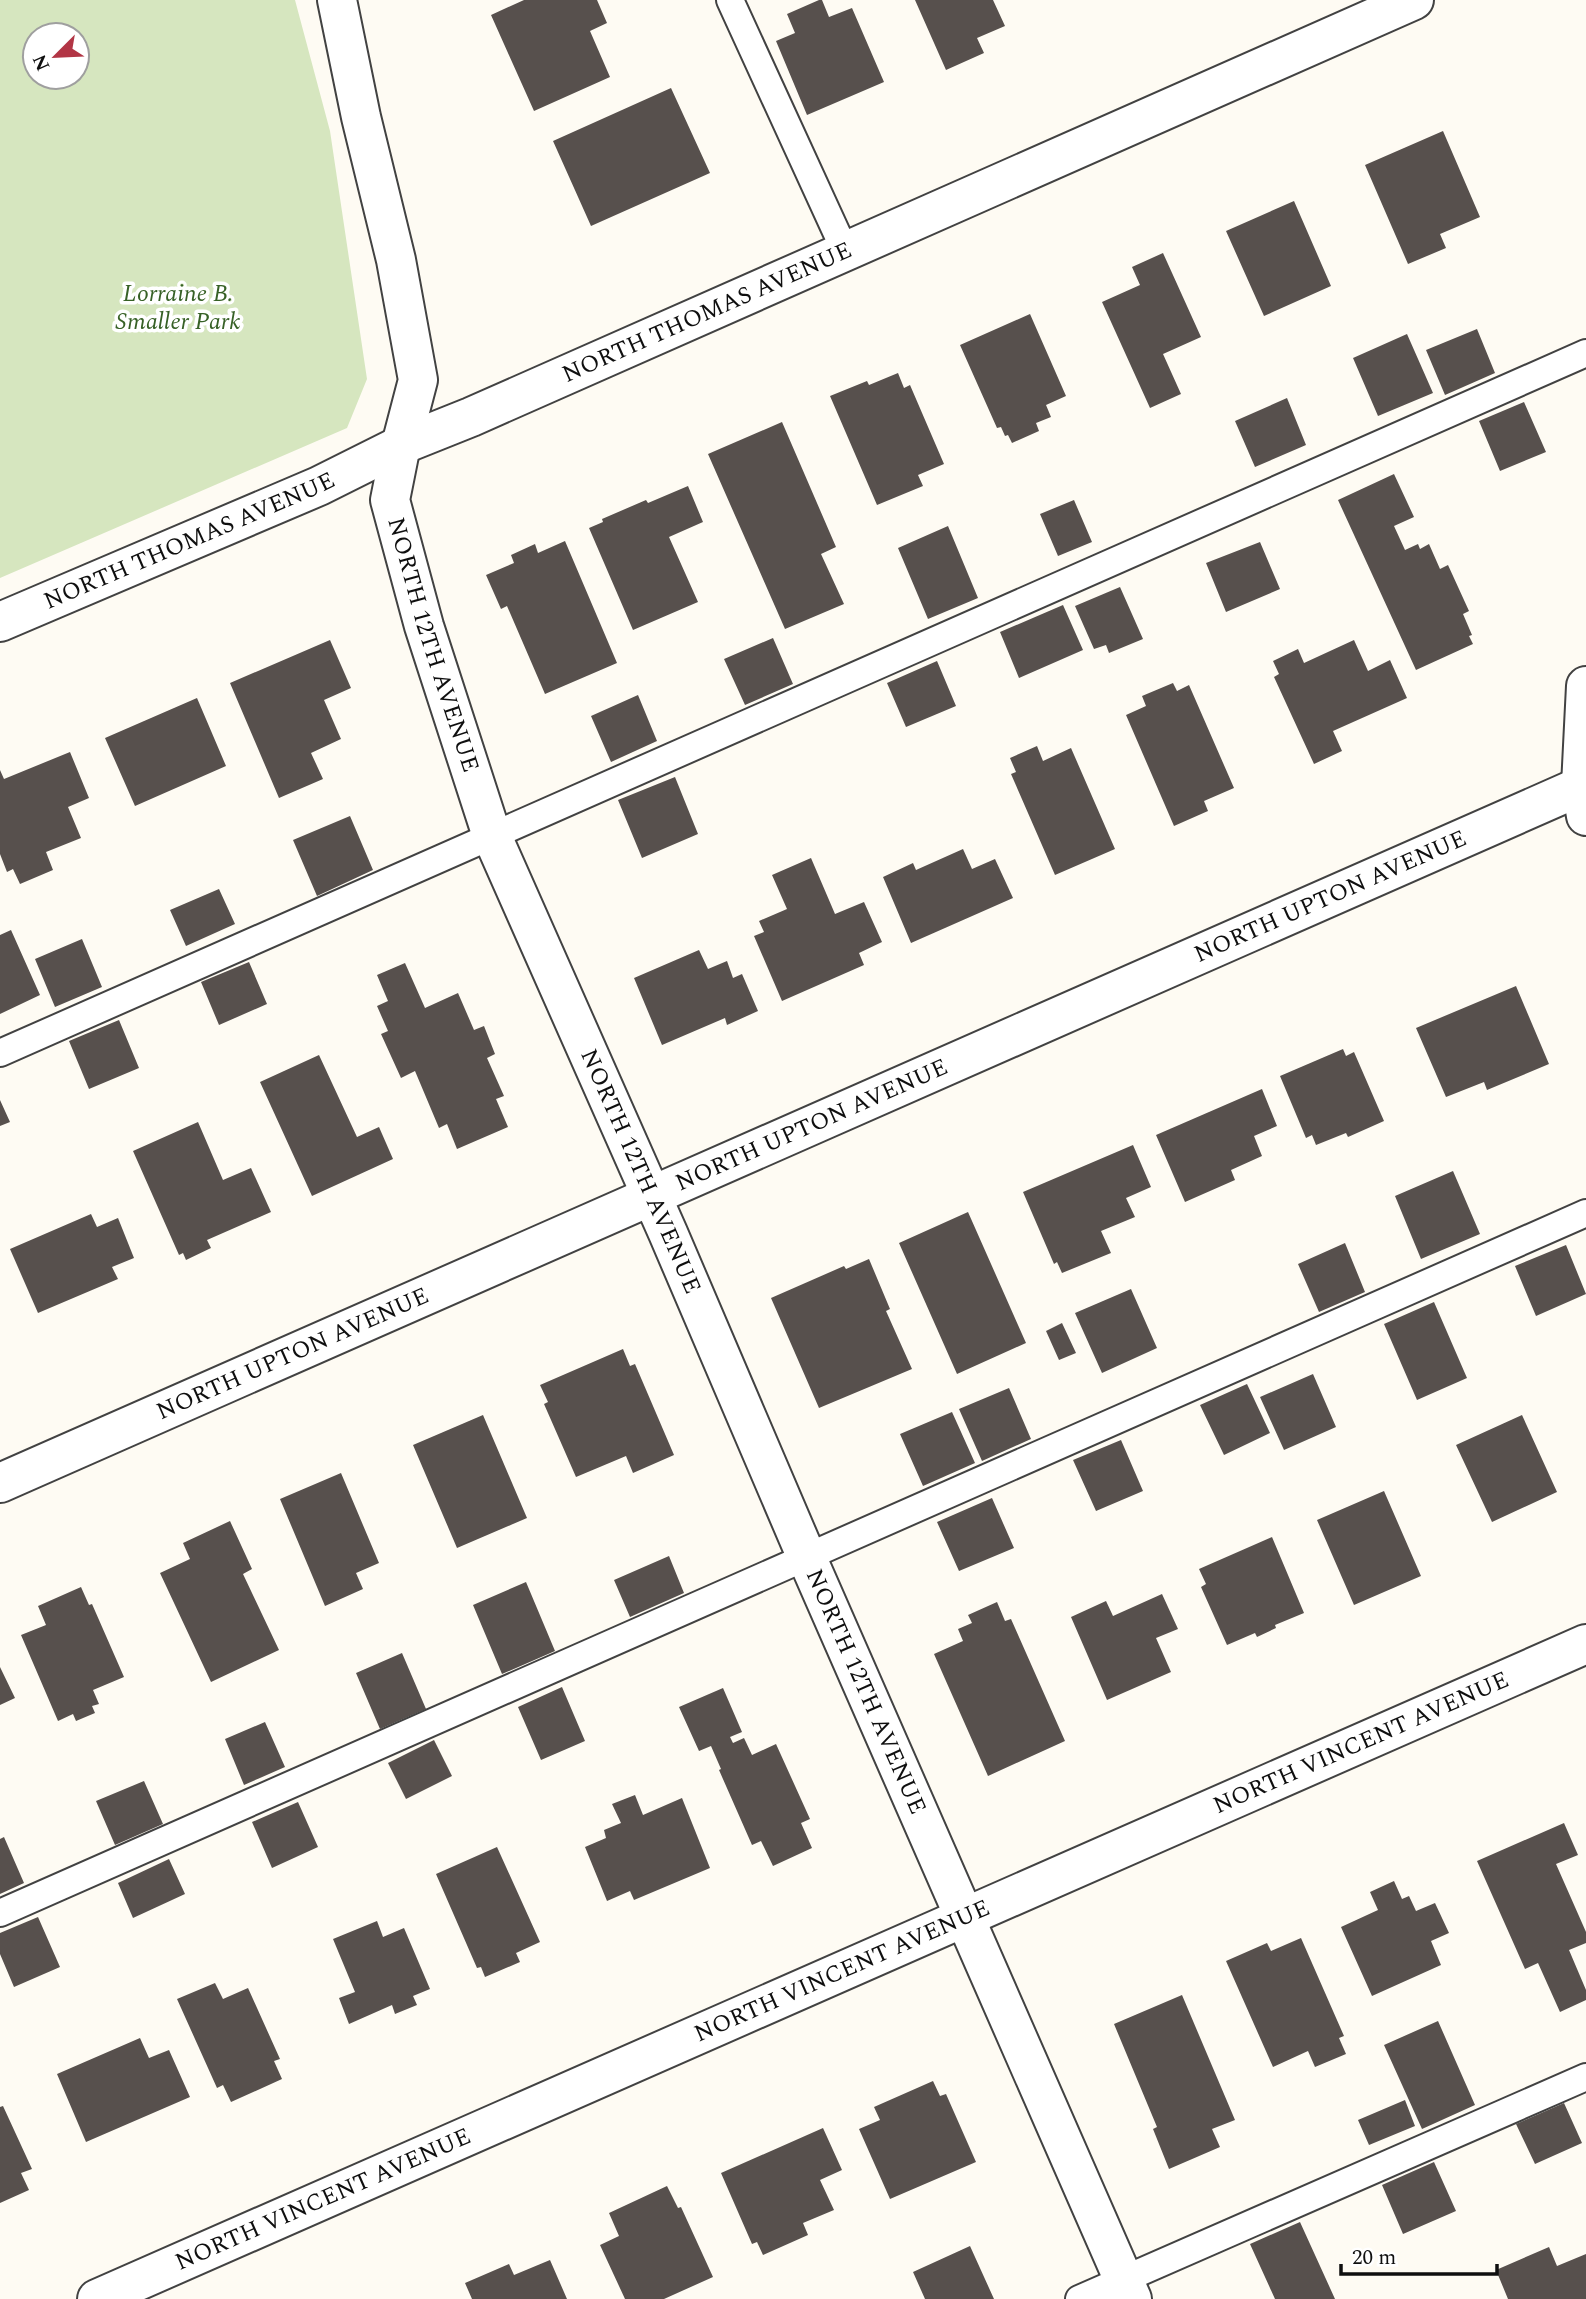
<svg xmlns="http://www.w3.org/2000/svg" width="1586" height="2299" font-family="Spectral,serif">
  <style>
    .green { fill: #d6e6bf; fill-rule: evenodd }
    .building { fill: #57504d }
    .lines { fill: none; stroke-linecap: round; stroke-linejoin: round }
    .service-casing { stroke: #424242; stroke-width: 30 }
    .minor-casing { stroke: #424242; stroke-width: 42 }
    .service { stroke: #fff; stroke-width: 26 }
    .minor { stroke: #fff; stroke-width: 38 }
    .labels { text-anchor: middle; dominant-baseline: central; stroke-width: 7; stroke-linejoin: round; paint-order: stroke }
    .park-label { font-size: 24px; font-style: italic; fill: #376126; stroke: #fff }
    .street-label { font-size: 24px; fill: #0f0f0f; stroke: #fff }
  </style>
  <rect width="100%" height="100%" fill="#fefbf3"/>
  <!-- green -->
  <path class="green" d="M 0,0 L 295,0 L 330,131 L 367,379 L 347,428 L 0,578 ZM 35,35 L 77,35 L 77,77 L 35,77 Z"/>
  <!-- building -->
  <path class="building" d="M 524,0 L 597,0 L 607,23 L 590,31 L 610,77 L 534,111 L 491,15 Z
    M 819,0 L 822,0 L 829,17 L 852,8 L 884,82 L 807,115 L 776,41 L 795,33 L 787,14 Z
    M 915,0 L 993,0 L 1005,26 L 977,38 L 984,53 L 946,70 Z
    M 671,88 L 710,173 L 591,226 L 553,141 Z
    M 1443,131 L 1480,217 L 1440,234 L 1446,248 L 1408,264 L 1365,165 Z
    M 1294,201 L 1331,286 L 1264,316 L 1226,231 Z
    M 1163,253 L 1201,337 L 1163,354 L 1181,394 L 1150,408 L 1102,302 L 1140,285 L 1132,267 Z
    M 1030,314 L 1066,396 L 1046,405 L 1051,417 L 1036,423 L 1039,431 L 1012,443 L 1008,435 L 1005,436 L 1001,427 L 997,428 L 960,345 Z
    M 1477,329 L 1495,373 L 1445,395 L 1426,350 Z
    M 1407,334 L 1433,393 L 1378,416 L 1353,358 Z
    M 898,373 L 904,388 L 910,385 L 944,464 L 918,475 L 923,486 L 877,505 L 830,396 L 867,381 L 869,385 Z
    M 1287,398 L 1306,445 L 1255,467 L 1235,421 Z
    M 1524,402 L 1546,452 L 1500,471 L 1479,421 Z
    M 782,422 L 836,547 L 821,554 L 844,604 L 785,629 L 708,454 Z
    M 1394,474 L 1414,517 L 1394,526 L 1405,550 L 1418,544 L 1420,549 L 1429,544 L 1440,569 L 1448,565 L 1469,611 L 1463,614 L 1472,635 L 1469,636 L 1473,644 L 1416,670 L 1338,500 Z
    M 688,486 L 703,522 L 669,537 L 698,602 L 633,630 L 589,528 L 603,522 L 602,519 L 646,500 L 648,503 Z
    M 1074,500 L 1092,542 L 1058,556 L 1040,514 Z
    M 948,526 L 978,598 L 928,619 L 898,548 Z
    M 565,541 L 617,663 L 545,694 L 507,606 L 501,609 L 486,575 L 514,563 L 511,555 L 535,544 L 538,553 Z
    M 1260,542 L 1280,589 L 1226,612 L 1206,563 Z
    M 1120,587 L 1143,639 L 1109,653 L 1106,645 L 1094,649 L 1075,606 Z
    M 1063,605 L 1083,650 L 1019,678 L 1000,632 Z
    M 773,638 L 793,684 L 745,705 L 724,659 Z
    M 330,640 L 351,688 L 324,700 L 341,739 L 311,753 L 323,779 L 279,798 L 230,683 Z
    M 1354,640 L 1368,671 L 1390,660 L 1407,698 L 1333,731 L 1342,751 L 1314,764 L 1274,677 L 1279,674 L 1273,661 L 1298,649 L 1304,663 Z
    M 937,661 L 956,706 L 906,727 L 887,683 Z
    M 1173,683 L 1177,691 L 1189,685 L 1234,788 L 1204,801 L 1208,811 L 1174,826 L 1126,715 L 1146,706 L 1142,696 Z
    M 638,695 L 657,741 L 611,762 L 591,716 Z
    M 197,698 L 226,766 L 135,806 L 105,738 Z
    M 1037,746 L 1043,761 L 1071,748 L 1115,849 L 1055,875 L 1011,774 L 1016,772 L 1010,758 Z
    M 70,752 L 89,798 L 68,807 L 81,838 L 46,852 L 53,870 L 20,884 L 13,869 L 7,872 L 0,854 L 0,770 L 4,779 Z
    M 675,777 L 698,834 L 642,858 L 618,800 Z
    M 350,816 L 373,870 L 317,896 L 293,840 Z
    M 963,849 L 972,869 L 995,859 L 1013,898 L 911,943 L 883,877 L 913,863 L 916,870 Z
    M 811,858 L 835,914 L 864,902 L 882,942 L 859,953 L 864,965 L 782,1001 L 754,936 L 764,932 L 759,921 L 787,909 L 772,875 Z
    M 219,889 L 235,924 L 186,946 L 170,910 Z
    M 11,930 L 40,995 L 0,1014 L 0,935 Z
    M 82,939 L 102,987 L 55,1007 L 35,959 Z
    M 699,950 L 708,969 L 727,961 L 733,978 L 742,974 L 758,1011 L 727,1025 L 725,1018 L 662,1045 L 634,978 Z
    M 249,962 L 267,1004 L 219,1025 L 201,982 Z
    M 405,963 L 425,1008 L 458,993 L 474,1030 L 484,1026 L 495,1054 L 487,1058 L 504,1096 L 496,1099 L 508,1127 L 457,1149 L 447,1124 L 439,1128 L 415,1071 L 401,1078 L 381,1034 L 388,1031 L 377,1006 L 388,1001 L 377,975 Z
    M 1516,986 L 1549,1064 L 1487,1090 L 1484,1082 L 1446,1097 L 1416,1028 Z
    M 119,1020 L 139,1068 L 89,1089 L 69,1041 Z
    M 1343,1049 L 1346,1056 L 1354,1052 L 1384,1121 L 1348,1137 L 1346,1133 L 1316,1145 L 1312,1135 L 1306,1138 L 1280,1076 Z
    M 319,1055 L 357,1137 L 379,1127 L 393,1159 L 312,1196 L 260,1082 Z
    M 1262,1089 L 1277,1126 L 1254,1136 L 1262,1156 L 1231,1170 L 1235,1180 L 1185,1202 L 1156,1135 Z
    M 0,1100 L 10,1122 L 0,1126 Z
    M 198,1122 L 223,1180 L 251,1168 L 271,1212 L 207,1240 L 211,1248 L 186,1260 L 183,1253 L 179,1255 L 133,1151 Z
    M 1133,1145 L 1151,1187 L 1126,1198 L 1135,1217 L 1101,1231 L 1111,1253 L 1062,1273 L 1057,1262 L 1054,1264 L 1023,1192 Z
    M 1453,1171 L 1480,1234 L 1421,1259 L 1395,1196 Z
    M 968,1212 L 1026,1343 L 957,1374 L 899,1243 Z
    M 91,1214 L 97,1227 L 118,1218 L 134,1258 L 112,1267 L 118,1279 L 38,1313 L 10,1249 Z
    M 1345,1243 L 1365,1292 L 1319,1312 L 1298,1264 Z
    M 1566,1245 L 1586,1294 L 1536,1316 L 1515,1266 Z
    M 869,1259 L 890,1309 L 886,1311 L 912,1369 L 819,1408 L 771,1298 L 844,1266 L 846,1269 Z
    M 1131,1289 L 1157,1348 L 1102,1373 L 1075,1313 Z
    M 1434,1302 L 1467,1378 L 1417,1400 L 1384,1324 Z
    M 1062,1323 L 1076,1353 L 1059,1360 L 1046,1331 Z
    M 623,1349 L 630,1366 L 635,1364 L 674,1455 L 633,1473 L 626,1456 L 576,1477 L 544,1404 L 548,1402 L 540,1385 Z
    M 1313,1374 L 1336,1427 L 1284,1450 L 1260,1397 Z
    M 1247,1384 L 1270,1433 L 1224,1455 L 1200,1405 Z
    M 1009,1388 L 1031,1439 L 982,1461 L 959,1409 Z
    M 952,1412 L 975,1463 L 923,1486 L 900,1434 Z
    M 483,1415 L 527,1518 L 457,1548 L 413,1445 Z
    M 1522,1415 L 1557,1492 L 1492,1522 L 1456,1445 Z
    M 1121,1440 L 1143,1491 L 1096,1511 L 1073,1460 Z
    M 341,1473 L 379,1563 L 356,1573 L 363,1589 L 325,1606 L 280,1499 Z
    M 1384,1491 L 1421,1576 L 1354,1605 L 1317,1520 Z
    M 992,1498 L 1014,1548 L 959,1571 L 937,1522 Z
    M 230,1521 L 252,1569 L 243,1574 L 279,1650 L 211,1682 L 160,1573 L 190,1559 L 183,1543 Z
    M 1272,1537 L 1304,1613 L 1275,1625 L 1276,1628 L 1257,1637 L 1255,1633 L 1227,1645 L 1201,1587 L 1206,1584 L 1199,1569 Z
    M 669,1556 L 684,1593 L 630,1617 L 614,1580 Z
    M 526,1582 L 555,1651 L 502,1674 L 473,1605 Z
    M 81,1587 L 89,1605 L 92,1604 L 124,1677 L 93,1690 L 99,1704 L 92,1706 L 95,1713 L 76,1721 L 73,1714 L 58,1721 L 21,1635 L 46,1625 L 38,1606 Z
    M 1162,1594 L 1178,1629 L 1156,1638 L 1171,1672 L 1107,1700 L 1071,1617 L 1106,1601 L 1113,1616 Z
    M 997,1602 L 1005,1621 L 1011,1619 L 1065,1741 L 988,1776 L 934,1654 L 963,1641 L 958,1629 L 972,1623 L 968,1615 Z
    M 402,1653 L 426,1709 L 380,1729 L 356,1673 Z
    M 0,1667 L 15,1698 L 0,1705 Z
    M 562,1687 L 585,1741 L 541,1760 L 518,1707 Z
    M 723,1688 L 742,1732 L 730,1737 L 733,1743 L 744,1738 L 752,1755 L 776,1744 L 810,1819 L 801,1823 L 812,1848 L 773,1866 L 761,1841 L 752,1845 L 719,1770 L 721,1769 L 711,1746 L 699,1751 L 679,1707 Z
    M 265,1722 L 285,1767 L 244,1785 L 225,1739 Z
    M 434,1740 L 452,1776 L 406,1799 L 388,1763 Z
    M 144,1781 L 163,1824 L 115,1845 L 96,1801 Z
    M 635,1795 L 643,1815 L 682,1798 L 710,1868 L 634,1900 L 630,1891 L 607,1901 L 585,1847 L 606,1838 L 604,1830 L 621,1823 L 612,1804 Z
    M 298,1802 L 318,1847 L 272,1868 L 252,1822 Z
    M 1564,1823 L 1578,1855 L 1556,1864 L 1586,1932 L 1586,1943 L 1569,1950 L 1586,1990 L 1586,2000 L 1560,2012 L 1538,1963 L 1525,1969 L 1477,1861 Z
    M 4,1837 L 24,1883 L 0,1894 L 0,1839 Z
    M 497,1847 L 540,1942 L 516,1953 L 520,1962 L 485,1977 L 481,1967 L 477,1968 L 436,1874 Z
    M 169,1859 L 185,1894 L 133,1918 L 118,1883 Z
    M 1394,1881 L 1402,1899 L 1409,1896 L 1416,1911 L 1435,1903 L 1449,1933 L 1431,1941 L 1441,1965 L 1372,1996 L 1341,1927 L 1378,1910 L 1370,1892 Z
    M 38,1917 L 60,1967 L 14,1987 L 0,1954 L 0,1933 Z
    M 377,1921 L 383,1937 L 404,1928 L 430,1989 L 413,1996 L 417,2005 L 395,2014 L 392,2005 L 349,2024 L 339,1998 L 355,1992 L 333,1939 Z
    M 1301,1938 L 1344,2036 L 1339,2038 L 1346,2054 L 1315,2067 L 1308,2051 L 1273,2067 L 1226,1961 L 1267,1943 L 1271,1951 Z
    M 215,1983 L 223,1999 L 248,1988 L 280,2059 L 274,2061 L 282,2079 L 231,2102 L 223,2085 L 217,2088 L 177,1999 Z
    M 1182,1995 L 1235,2120 L 1212,2129 L 1220,2147 L 1169,2169 L 1153,2129 L 1157,2127 L 1114,2024 Z
    M 1438,2021 L 1475,2105 L 1422,2129 L 1384,2045 Z
    M 140,2038 L 149,2058 L 169,2050 L 190,2097 L 86,2142 L 57,2074 Z
    M 933,2081 L 940,2096 L 946,2094 L 976,2162 L 890,2199 L 859,2129 L 880,2120 L 874,2107 Z
    M 1405,2100 L 1415,2126 L 1369,2145 L 1358,2120 Z
    M 1564,2103 L 1582,2143 L 1535,2164 L 1516,2124 Z
    M 3,2106 L 32,2169 L 21,2173 L 29,2190 L 0,2203 L 0,2107 Z
    M 823,2128 L 842,2170 L 820,2180 L 834,2210 L 803,2223 L 808,2235 L 763,2255 L 757,2242 L 752,2244 L 721,2173 Z
    M 1434,2162 L 1456,2211 L 1403,2234 L 1382,2185 Z
    M 667,2186 L 678,2208 L 681,2207 L 713,2277 L 664,2299 L 625,2299 L 600,2245 L 619,2236 L 609,2213 Z
    M 1300,2222 L 1335,2299 L 1275,2299 L 1250,2244 Z
    M 970,2246 L 994,2299 L 925,2299 L 913,2272 Z
    M 1549,2247 L 1557,2266 L 1586,2254 L 1586,2299 L 1508,2299 L 1496,2270 Z
    M 550,2260 L 567,2299 L 472,2299 L 465,2283 L 509,2264 L 514,2275 Z"/>
  <g class="lines">
    <defs>
      <path id="service" d="M 730,0 L 845,251
        M 0,1053 L 1586,353
        M 0,1913 L 1586,1213
        M 1079,2299 L 1586,2077"/>
      <g id="minor">
        <path id="s1" d="M 337,0 L 361,117 L 396,260 L 418,380 L 401,445 L 390,500 L 424,626 L 492,836 L 668,1233 L 807,1558 L 1132,2299"/>
        <path id="s2" d="M 0,622 L 319,486 L 401,445 L 471,417 L 1414,0"/>
        <path d="M 1586,686 L 1581,786 L 1586,816"/>
        <path id="s3" d="M 0,1483 L 1586,784"/>
        <path id="s4" d="M 97,2299 L 1586,1644"/>
      </g>
    </defs>
    <!-- service casing -->
    <use href="#service" class="service-casing"/>
    <!-- minor casing -->
    <use href="#minor" class="minor-casing"/>
    <!-- service -->
    <use href="#service" class="service"/>
    <!-- minor -->
    <use href="#minor" class="minor"/>
  </g>
  <g class="labels">
    <!-- park labels -->
    <g class="park-label">
      <text x="178" y="294">Lorraine B.<tspan x="178" dy="28">Smaller Park</tspan></text>
    </g>
    <!-- street labels -->
    <g class="street-label">
      <text stroke="none"><textPath href="#s2" startOffset="772">NORTH THOMAS AVENUE</textPath></text>
      <text stroke="none"><textPath href="#s2" startOffset="206">NORTH THOMAS AVENUE</textPath></text>
      <text stroke="none"><textPath href="#s1" startOffset="663">NORTH 12TH AVENUE</textPath></text>
      <text stroke="none"><textPath href="#s3" startOffset="1454">NORTH UPTON AVENUE</textPath></text>
      <text stroke="none"><textPath href="#s3" startOffset="887">NORTH UPTON AVENUE</textPath></text>
      <text stroke="none"><textPath href="#s1" startOffset="1230">NORTH 12TH AVENUE</textPath></text>
      <text stroke="none"><textPath href="#s3" startOffset="320">NORTH UPTON AVENUE</textPath></text>
      <text stroke="none"><textPath href="#s1" startOffset="1797">NORTH 12TH AVENUE</textPath></text>
      <text stroke="none"><textPath href="#s4" startOffset="1381">NORTH VINCENT AVENUE</textPath></text>
      <text stroke="none"><textPath href="#s4" startOffset="814">NORTH VINCENT AVENUE</textPath></text>
      <text stroke="none"><textPath href="#s4" startOffset="247">NORTH VINCENT AVENUE</textPath></text>
    </g>
  </g>
  <!-- north arrow -->
  <g transform="translate(56 56) rotate(246)"><circle r="33" fill="#ffffff" stroke="#9f9f9f" stroke-width="2"/>
  <path d="M0-5L12 26L0 18L-12 26Z" fill="#b23545"/>
  <text y="-10" font-size="19" font-weight="bold" text-anchor="middle" fill="#0f0f0f">N</text>
  </g>
  <!-- scale -->
  <path d="M1341 2264v10h156v-10" fill="none" stroke="#0f0f0f" stroke-width="3.5"/>
  <text x="1352" y="2264" font-size="21" fill="#0f0f0f" stroke="#ffffff" stroke-width="5" paint-order="stroke">20 m</text>
</svg>
